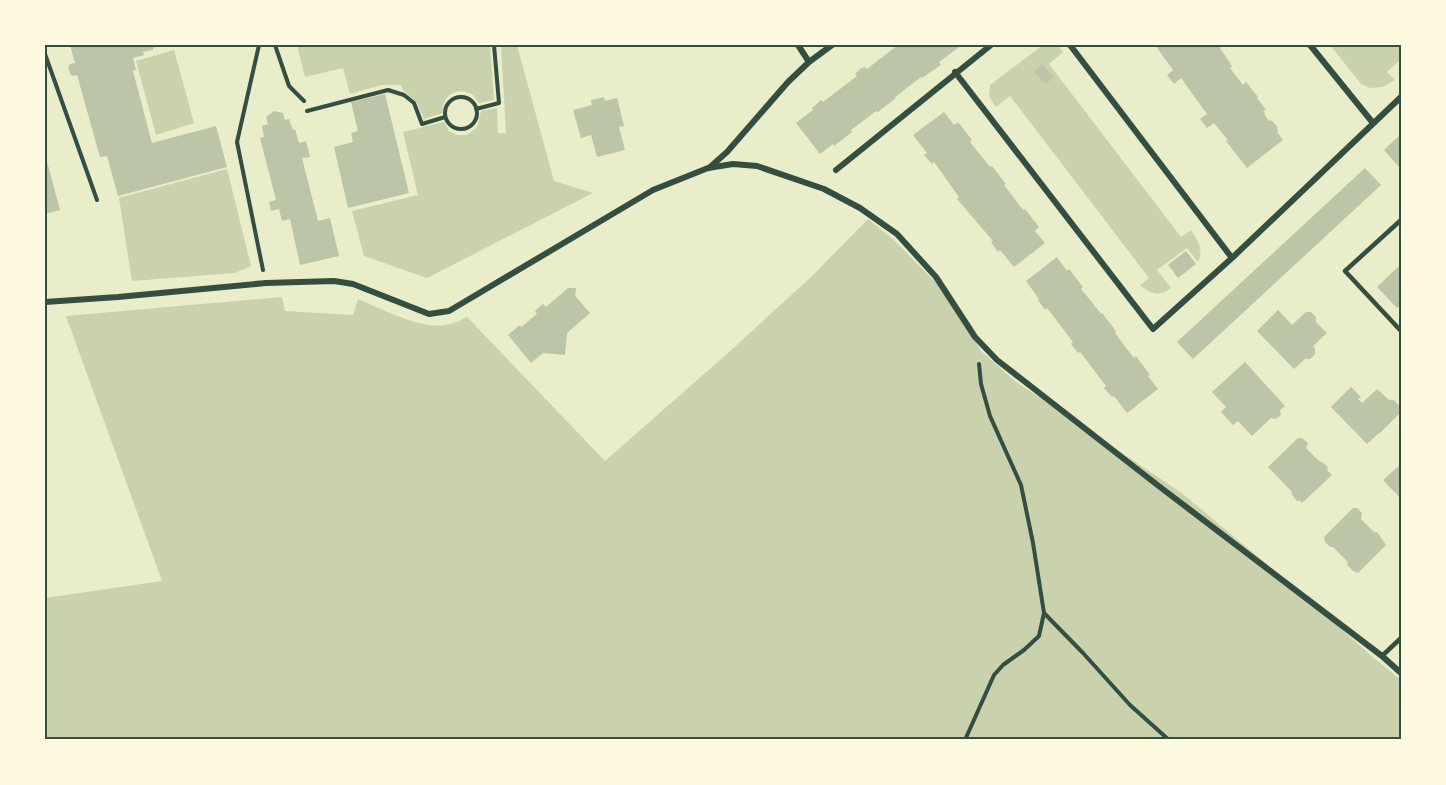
<svg xmlns="http://www.w3.org/2000/svg" width="1446" height="785" font-family="Quicksand,sans-serif">
  <style>
    .green { fill: #cad2ad }
    .building { fill: #bcc5a7 }
    .lines { fill: none; stroke-linecap: round; stroke-linejoin: round }
    .path { stroke: #344e41; stroke-width: 4 }
    .service { stroke: #344e41; stroke-width: 4.5 }
    .minor { stroke: #344e41; stroke-width: 6 }
    .neatline { fill: none; stroke: #344e41; stroke-width: 2 }
  </style>
  <rect width="100%" height="100%" fill="#e9edc9"/>
  <!-- green -->
  <path class="green" d="M 297,45 L 490,45 L 494,100 L 479,103 C 479,103 474,96 473,95 C 458,85 440,96 443,113 L 424,119 L 417,103 L 402,89 L 401,85 L 382,85 L 350,94 L 343,68 L 305,77 Z
    M 501,45 L 517,45 L 554,181 L 593,193 L 427,278 L 364,256 L 352,211 L 418,195 L 403,132 L 444,122 L 449,131 L 457,135 L 467,135 L 477,127 L 481,111 L 497,108 L 498,133 L 506,133 Z
    M 1043,45 L 1058,46 L 1063,52 L 1049,64 L 1181,237 L 1191,230 C 1198,241 1204,249 1198,262 L 1187,248 L 1157,270 L 1171,288 C 1160,297 1150,294 1140,285 L 1149,278 L 1010,96 L 996,107 L 989,96 L 990,85 Z
    M 1330,45 L 1401,45 L 1401,59 L 1387,72 L 1395,80 L 1383,87 L 1370,88 L 1361,84 Z
    M 174,50 L 194,123 L 156,135 L 136,61 Z
    M 227,169 L 251,266 L 235,273 L 132,281 L 119,198 Z
    M 868,219 L 894,240 L 945,292 L 981,351 L 1015,381 L 1183,494 L 1287,581 L 1375,659 L 1401,680 L 1401,740 L 45,740 L 45,598 L 162,581 L 66,316 L 282,297 L 285,311 L 353,315 L 358,299 C 382,309 425,332 450,324 C 456,323 462,319 467,317 L 605,461 L 728,353 L 811,277 Z"/>
  <!-- building -->
  <path class="building" d="M 70,45 L 161,45 L 153,48 L 153,50 L 143,52 L 144,55 L 133,58 L 136,70 L 133,71 L 152,143 L 216,126 L 227,167 L 118,196 L 107,156 L 100,157 L 77,75 L 73,76 L 70,74 L 68,67 L 70,64 L 75,63 Z
    M 898,45 L 962,45 L 939,62 L 941,65 L 922,78 L 921,77 L 895,97 L 896,98 L 878,112 L 876,111 L 851,130 L 852,132 L 834,146 L 833,144 L 820,154 L 796,123 L 813,110 L 812,108 L 821,100 L 823,102 L 857,76 L 855,74 L 860,69 L 865,67 L 867,69 Z
    M 1155,45 L 1218,45 L 1232,66 L 1230,68 L 1243,85 L 1246,82 L 1258,97 L 1257,98 L 1266,110 L 1263,111 L 1265,113 L 1264,114 L 1269,121 L 1271,120 L 1276,125 L 1278,130 L 1277,132 L 1283,140 L 1247,168 L 1226,141 L 1228,140 L 1214,123 L 1207,128 L 1200,119 L 1207,114 L 1181,78 L 1174,84 L 1167,75 L 1173,70 Z
    M 1042,64 L 1054,77 L 1046,84 L 1034,72 Z
    M 385,94 L 409,193 L 348,208 L 334,147 L 353,142 L 351,133 L 358,131 L 351,102 Z
    M 604,97 L 605,101 L 617,98 L 624,126 L 619,127 L 625,150 L 597,157 L 591,135 L 581,138 L 573,110 L 592,105 L 591,100 Z
    M 274,111 L 283,113 L 285,120 L 289,119 L 293,130 L 295,129 L 299,143 L 306,141 L 310,157 L 302,158 L 318,221 L 330,218 L 339,256 L 300,265 L 290,219 L 282,221 L 279,209 L 271,211 L 269,202 L 276,200 L 260,138 L 264,137 L 262,126 L 268,124 L 266,117 Z
    M 944,112 L 954,125 L 958,122 L 972,140 L 970,142 L 990,167 L 992,166 L 1006,184 L 1004,185 L 1023,210 L 1025,209 L 1039,227 L 1035,231 L 1045,243 L 1014,267 L 1000,250 L 998,252 L 991,242 L 993,241 L 957,199 L 959,197 L 934,162 L 932,164 L 924,155 L 927,153 L 913,135 Z
    M 1401,134 L 1401,165 L 1399,167 L 1384,150 Z
    M 45,154 L 60,210 L 45,214 Z
    M 1365,168 L 1381,185 L 1193,359 L 1177,342 Z
    M 1186,251 L 1196,264 L 1178,278 L 1168,265 Z
    M 1057,257 L 1067,271 L 1069,269 L 1083,287 L 1081,289 L 1091,301 L 1101,314 L 1102,313 L 1116,331 L 1115,333 L 1124,345 L 1134,358 L 1136,356 L 1150,375 L 1148,376 L 1158,389 L 1127,413 L 1114,396 L 1112,397 L 1104,388 L 1106,386 L 1080,352 L 1078,353 L 1071,344 L 1073,342 L 1047,308 L 1045,310 L 1038,300 L 1039,299 L 1026,281 Z
    M 1399,266 L 1401,266 L 1401,305 L 1397,308 L 1377,287 Z
    M 568,288 L 576,288 L 575,296 L 590,313 L 567,333 L 565,355 L 543,353 L 531,363 L 508,335 L 520,325 L 521,327 L 537,314 L 535,311 L 543,304 L 546,307 Z
    M 1278,310 L 1292,325 L 1306,312 L 1311,312 L 1316,317 L 1316,322 L 1327,333 L 1313,346 L 1315,349 L 1315,354 L 1310,359 L 1305,359 L 1294,369 L 1257,331 Z
    M 1245,362 L 1285,406 L 1280,410 L 1281,415 L 1276,419 L 1271,418 L 1252,436 L 1238,421 L 1233,425 L 1221,412 L 1226,407 L 1212,392 Z
    M 1351,387 L 1361,397 L 1358,399 L 1362,403 L 1377,389 L 1389,400 L 1394,400 L 1400,407 L 1400,413 L 1380,433 L 1379,433 L 1367,444 L 1331,407 Z
    M 1298,438 L 1302,438 L 1308,443 L 1306,448 L 1319,461 L 1322,462 L 1328,467 L 1327,470 L 1332,475 L 1302,503 L 1300,501 L 1297,501 L 1292,495 L 1292,492 L 1268,467 Z
    M 1401,464 L 1401,499 L 1383,480 Z
    M 1353,508 L 1357,508 L 1362,513 L 1361,519 L 1374,532 L 1377,532 L 1386,545 L 1358,573 L 1353,571 L 1347,565 L 1348,562 L 1333,547 L 1330,547 L 1325,542 L 1324,537 Z"/>
  <g class="lines">
    <!-- path -->
    <path class="path" d="M 259,45 L 237,142 L 263,270
      M 275,45 L 289,86 L 304,101
      M 45,54 L 97,200
      M445 113a16 16 0 1 1 32 0a16 16 0 1 1-32 0Z
      M 476,109 L 499,103 L 494,45
      M 307,111 L 388,90 L 404,95 L 414,103 L 422,124 L 445,117
      M 1044,613 L 1083,653 L 1130,705 L 1169,740
      M 965,740 L 994,675 L 1003,665 L 1024,650 L 1039,636 L 1044,613 L 1033,543 L 1021,485 L 990,416 L 981,384 L 979,364"/>
    <!-- service -->
    <path class="service" d="M 1401,220 L 1345,271 L 1401,331
      M 1382,656 L 1401,638"/>
    <!-- minor -->
    <path class="minor" d="M 798,45 L 809,62
      M 1070,45 L 1232,258
      M 1310,45 L 1373,123
      M 955,72 L 1153,329 L 1232,258 L 1401,97
      M 709,168 L 727,152 L 788,82 L 809,62 L 832,45
      M 836,170 L 991,45
      M 45,302 L 118,297 L 266,283 L 334,281 L 353,284 L 429,314 L 449,311 L 653,190 L 708,168 L 733,164 L 757,166 L 824,189 L 860,208 L 897,234 L 936,277 L 975,337 L 997,360 L 1160,487 L 1382,656 L 1401,673"/>
  </g>
  <!-- border -->
  <rect width="1446" height="785" fill="none" stroke="#fefae0" stroke-width="93"/>
  <rect x="46" y="46" width="1354" height="692" class="neatline"/>
</svg>
